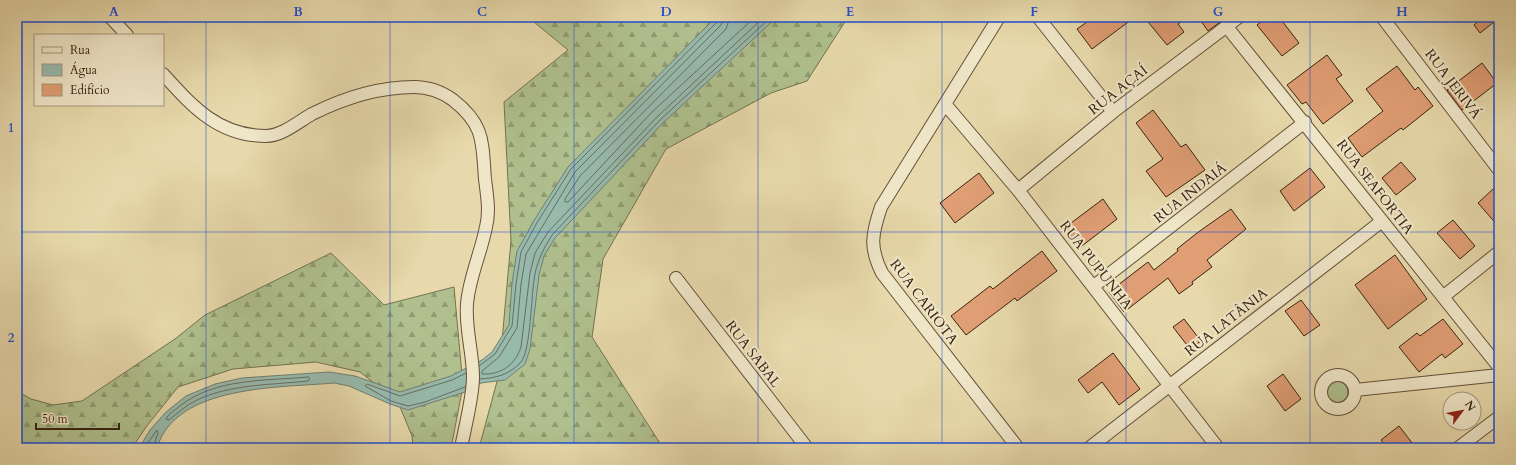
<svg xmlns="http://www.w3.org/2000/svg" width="1516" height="465" font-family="Cardo,serif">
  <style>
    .forest { fill: url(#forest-firs); stroke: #747250 }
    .green { fill: #afc08e; stroke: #747250 }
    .water { fill: #97baad; stroke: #717e6f }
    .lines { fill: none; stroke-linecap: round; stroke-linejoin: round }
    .shore { stroke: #686e60; stroke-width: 1 }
    .building { fill: #e09e74; stroke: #382312 }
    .minor-casing { stroke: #645038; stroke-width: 14 }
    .minor { stroke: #efe6c8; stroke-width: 12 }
    .grid { fill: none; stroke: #1d4ed8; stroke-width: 1; stroke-opacity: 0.55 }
    .labels { text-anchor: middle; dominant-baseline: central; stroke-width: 4; stroke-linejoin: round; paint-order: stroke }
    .street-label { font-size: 14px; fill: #382312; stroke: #efe6c8 }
    .neatline { fill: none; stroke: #1d4ed8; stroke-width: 1.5 }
    .grid-label { font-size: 13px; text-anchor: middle; font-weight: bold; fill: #1d4ed8 }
  </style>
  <defs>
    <pattern id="forest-firs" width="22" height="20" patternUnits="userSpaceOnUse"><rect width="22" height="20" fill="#afc08e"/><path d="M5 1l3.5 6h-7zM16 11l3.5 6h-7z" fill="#8f9c73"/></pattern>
  </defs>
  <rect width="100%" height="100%" fill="#e7d9ab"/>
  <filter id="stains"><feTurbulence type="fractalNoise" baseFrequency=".005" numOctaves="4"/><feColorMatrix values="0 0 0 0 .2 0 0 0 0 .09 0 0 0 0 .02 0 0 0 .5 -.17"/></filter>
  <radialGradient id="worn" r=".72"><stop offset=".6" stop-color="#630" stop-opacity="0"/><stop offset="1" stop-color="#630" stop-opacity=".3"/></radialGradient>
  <!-- forest -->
  <path class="forest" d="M 528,17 L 848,17 L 807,81 L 771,93 L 666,149 L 603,259 L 592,337 L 663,448 L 479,448 L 499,374 L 511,241 L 504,102 L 568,50 Z
    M 331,253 L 384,305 L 454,287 L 463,386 L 451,448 L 413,448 L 412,436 L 398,402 L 360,372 L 316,362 L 233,369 L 178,387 L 146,427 L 132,448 L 17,448 L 17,391 L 31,399 L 53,405 L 82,401 L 175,339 L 205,315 Z"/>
  <!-- green -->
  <path class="green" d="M1326 392a11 11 0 1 1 22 0a11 11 0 1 1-22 0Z"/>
  <!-- water -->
  <path class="water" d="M 716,17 L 777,17 L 663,123 L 555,238 L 544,256 L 539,275 L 530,349 L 525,364 L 505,380 L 481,383 L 465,392 L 408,410 L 390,404 L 349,386 L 334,383 C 281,388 176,384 157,448 L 139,448 L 150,430 L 166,412 L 186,396 L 215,384 L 242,378 L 329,372 L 355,376 L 400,392 L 451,376 L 482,360 L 492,352 L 509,325 L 512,283 L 517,251 L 535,219 L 568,167 Z"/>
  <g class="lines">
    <!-- shore -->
    <path class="shore" d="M 724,17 L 721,25 L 575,172 L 526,254 L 521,284 L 517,328 L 499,357 L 482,371 L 482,374 C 501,375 515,365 521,347 L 530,273 L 535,253 L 548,232 L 657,117 L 764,17
      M 730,17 L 726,29 L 580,176 L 565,199 L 565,202 L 568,202 L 652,112 L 755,17
      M 479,366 L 495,354 L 512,326 L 516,284 L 521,252 L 538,221 L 571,169 L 717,22 L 719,17
      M 308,377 L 310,379 L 308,381 C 271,385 231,384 197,400 C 186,405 178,413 169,420 L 166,419 C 169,413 175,410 180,406 C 215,378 265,381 308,377 Z
      M 480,379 C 496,378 509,375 521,362 C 531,350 531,293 535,274 C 538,259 544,248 552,235 L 660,120 L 771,17
      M 465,387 L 425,402 L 408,406 L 391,401 L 365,386 L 367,384 L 400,396 L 452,380 L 466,373
      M 144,448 L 157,430 L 158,433 L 153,448"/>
  </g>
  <!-- building -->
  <path class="building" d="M 1094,17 L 1135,17 L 1092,49 L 1077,29 Z
    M 1144,17 L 1187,17 L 1178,24 L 1184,32 L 1167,45 Z
    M 1198,17 L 1227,17 L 1208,31 Z
    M 1267,17 L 1279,17 L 1299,43 L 1282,56 L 1257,25 Z
    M 1483,17 L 1499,18 L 1480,33 L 1474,25 Z
    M 1327,55 L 1342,75 L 1336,79 L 1353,101 L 1323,124 L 1306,102 L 1302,104 L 1287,85 Z
    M 1482,63 L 1497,83 L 1462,110 L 1447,90 Z
    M 1397,66 L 1415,90 L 1418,87 L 1433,106 L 1403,130 L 1401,128 L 1362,157 L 1348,138 L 1383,111 L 1366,89 Z
    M 1153,110 L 1181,147 L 1186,144 L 1205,170 L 1166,197 L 1146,171 L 1163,159 L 1136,123 Z
    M 1401,162 L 1416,179 L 1396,195 L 1382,178 Z
    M 1310,168 L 1325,187 L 1294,211 L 1280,191 Z
    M 979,173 L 994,193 L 955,223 L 940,203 Z
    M 1493,189 L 1499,196 L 1499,227 L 1478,203 Z
    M 1103,199 L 1117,219 L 1078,249 L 1063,229 Z
    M 1231,209 L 1246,229 L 1207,260 L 1212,267 L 1192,282 L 1193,284 L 1179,294 L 1168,278 L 1124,312 L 1109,292 L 1148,262 L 1154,270 L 1178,251 L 1177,249 L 1197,233 Z
    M 1453,220 L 1475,246 L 1460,259 L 1437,233 Z
    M 1042,251 L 1057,271 L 1017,301 L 1015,298 L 966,335 L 951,316 L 990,286 L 993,289 Z
    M 1395,255 L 1427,299 L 1388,329 L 1355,285 Z
    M 1301,300 L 1320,325 L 1304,336 L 1285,311 Z
    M 1184,319 L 1201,341 L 1190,349 L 1173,327 Z
    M 1443,319 L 1463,344 L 1445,358 L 1442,354 L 1419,372 L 1399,347 L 1417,333 L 1420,336 Z
    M 1113,353 L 1140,389 L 1119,405 L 1102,382 L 1088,393 L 1078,380 Z
    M 1283,374 L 1301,399 L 1285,411 L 1267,386 Z
    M 1399,426 L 1416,448 L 1387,448 L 1381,440 Z"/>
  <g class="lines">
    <defs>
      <path id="minor" d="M 110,17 L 127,35
        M 999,17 L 881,207 C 872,234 869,247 882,273 L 1018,448
        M 1038,17 L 1113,112
        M 1382,17 L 1499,170
        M 1227,27 L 1499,367
        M 163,74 C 192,106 218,136 266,136 C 282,136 298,122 312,114 C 344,98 378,87 414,87 C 428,87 442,92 453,100 C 485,125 482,142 485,179 C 487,195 490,212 486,227 C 481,253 469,278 467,304 C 465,328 473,353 473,377 C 473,397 465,427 461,448
        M 945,104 L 1018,190 L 1218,448
        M 1018,190 L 1113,112 L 1239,17
        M 676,278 L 807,448
        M 1094,286 L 1305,122
        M 1444,296 L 1499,252
        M1321 392a17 17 0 1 1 34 0a17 17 0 1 1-34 0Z
        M 1355,390 L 1499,375
        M 1089,448 L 1382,221
        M 1458,448 L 1499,417"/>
    </defs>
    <!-- minor casing -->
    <use href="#minor" class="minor-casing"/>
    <!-- minor -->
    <use href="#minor" class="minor"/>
  </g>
  <!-- grid -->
  <path class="grid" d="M 206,17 L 206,448M 390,17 L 390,448M 574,17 L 574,448M 758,17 L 758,448M 942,17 L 942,448M 1126,17 L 1126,448M 1310,17 L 1310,448M 17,232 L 1499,232"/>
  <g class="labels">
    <!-- street labels -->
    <g class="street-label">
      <text transform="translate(1453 84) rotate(53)">RUA JERIVÁ</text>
      <text transform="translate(1118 90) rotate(-38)">RUA AÇAÍ</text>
      <text transform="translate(1375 187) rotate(52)">RUA SEAFORTIA</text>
      <text transform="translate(1190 193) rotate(-38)">RUA INDAIÁ</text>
      <text transform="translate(1096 265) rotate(52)">RUA PUPUNHA</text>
      <text transform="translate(924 302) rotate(53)">RUA CARIOTA</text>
      <text transform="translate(1226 322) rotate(-38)">RUA LATÂNIA</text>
      <text transform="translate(753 354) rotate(52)">RUA SABAL</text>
    </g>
  </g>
  <!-- margin -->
  <rect width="1516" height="465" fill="none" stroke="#e7d9ab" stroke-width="44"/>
  <!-- legend -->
  <rect x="34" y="34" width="130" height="72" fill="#efe6c8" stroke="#a6987f"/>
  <rect x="42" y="47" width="20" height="6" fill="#efe6c8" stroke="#a6987f"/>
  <text x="70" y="54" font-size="12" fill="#382312">Rua</text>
  <rect x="42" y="64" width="20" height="12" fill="#97baad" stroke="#a6987f"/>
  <text x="70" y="74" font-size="12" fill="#382312">Água</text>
  <rect x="42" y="84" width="20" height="12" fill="#e09e74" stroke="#a6987f"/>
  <text x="70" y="94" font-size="12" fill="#382312">Edifício</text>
  <!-- north arrow -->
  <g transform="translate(1462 411) rotate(58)"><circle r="19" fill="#efe6c8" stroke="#a6987f"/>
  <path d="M0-3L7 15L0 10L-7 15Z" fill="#8f2418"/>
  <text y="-6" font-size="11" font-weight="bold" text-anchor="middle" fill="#382312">N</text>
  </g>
  <!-- scale -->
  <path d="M36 423v6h83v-6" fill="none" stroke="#382312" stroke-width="2"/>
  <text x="42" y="423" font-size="12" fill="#382312" stroke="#efe6c8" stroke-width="3" paint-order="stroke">50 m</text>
  <rect x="22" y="22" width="1472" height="421" class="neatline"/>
  <g class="grid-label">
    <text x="114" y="16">A</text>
    <text x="298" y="16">B</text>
    <text x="482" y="16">C</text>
    <text x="666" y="16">D</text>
    <text x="850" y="16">E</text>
    <text x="1034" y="16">F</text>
    <text x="1218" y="16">G</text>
    <text x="1402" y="16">H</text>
    <text x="11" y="132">1</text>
    <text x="11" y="342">2</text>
  </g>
  <rect width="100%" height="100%" filter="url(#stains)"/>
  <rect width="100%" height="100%" fill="url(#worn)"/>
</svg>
